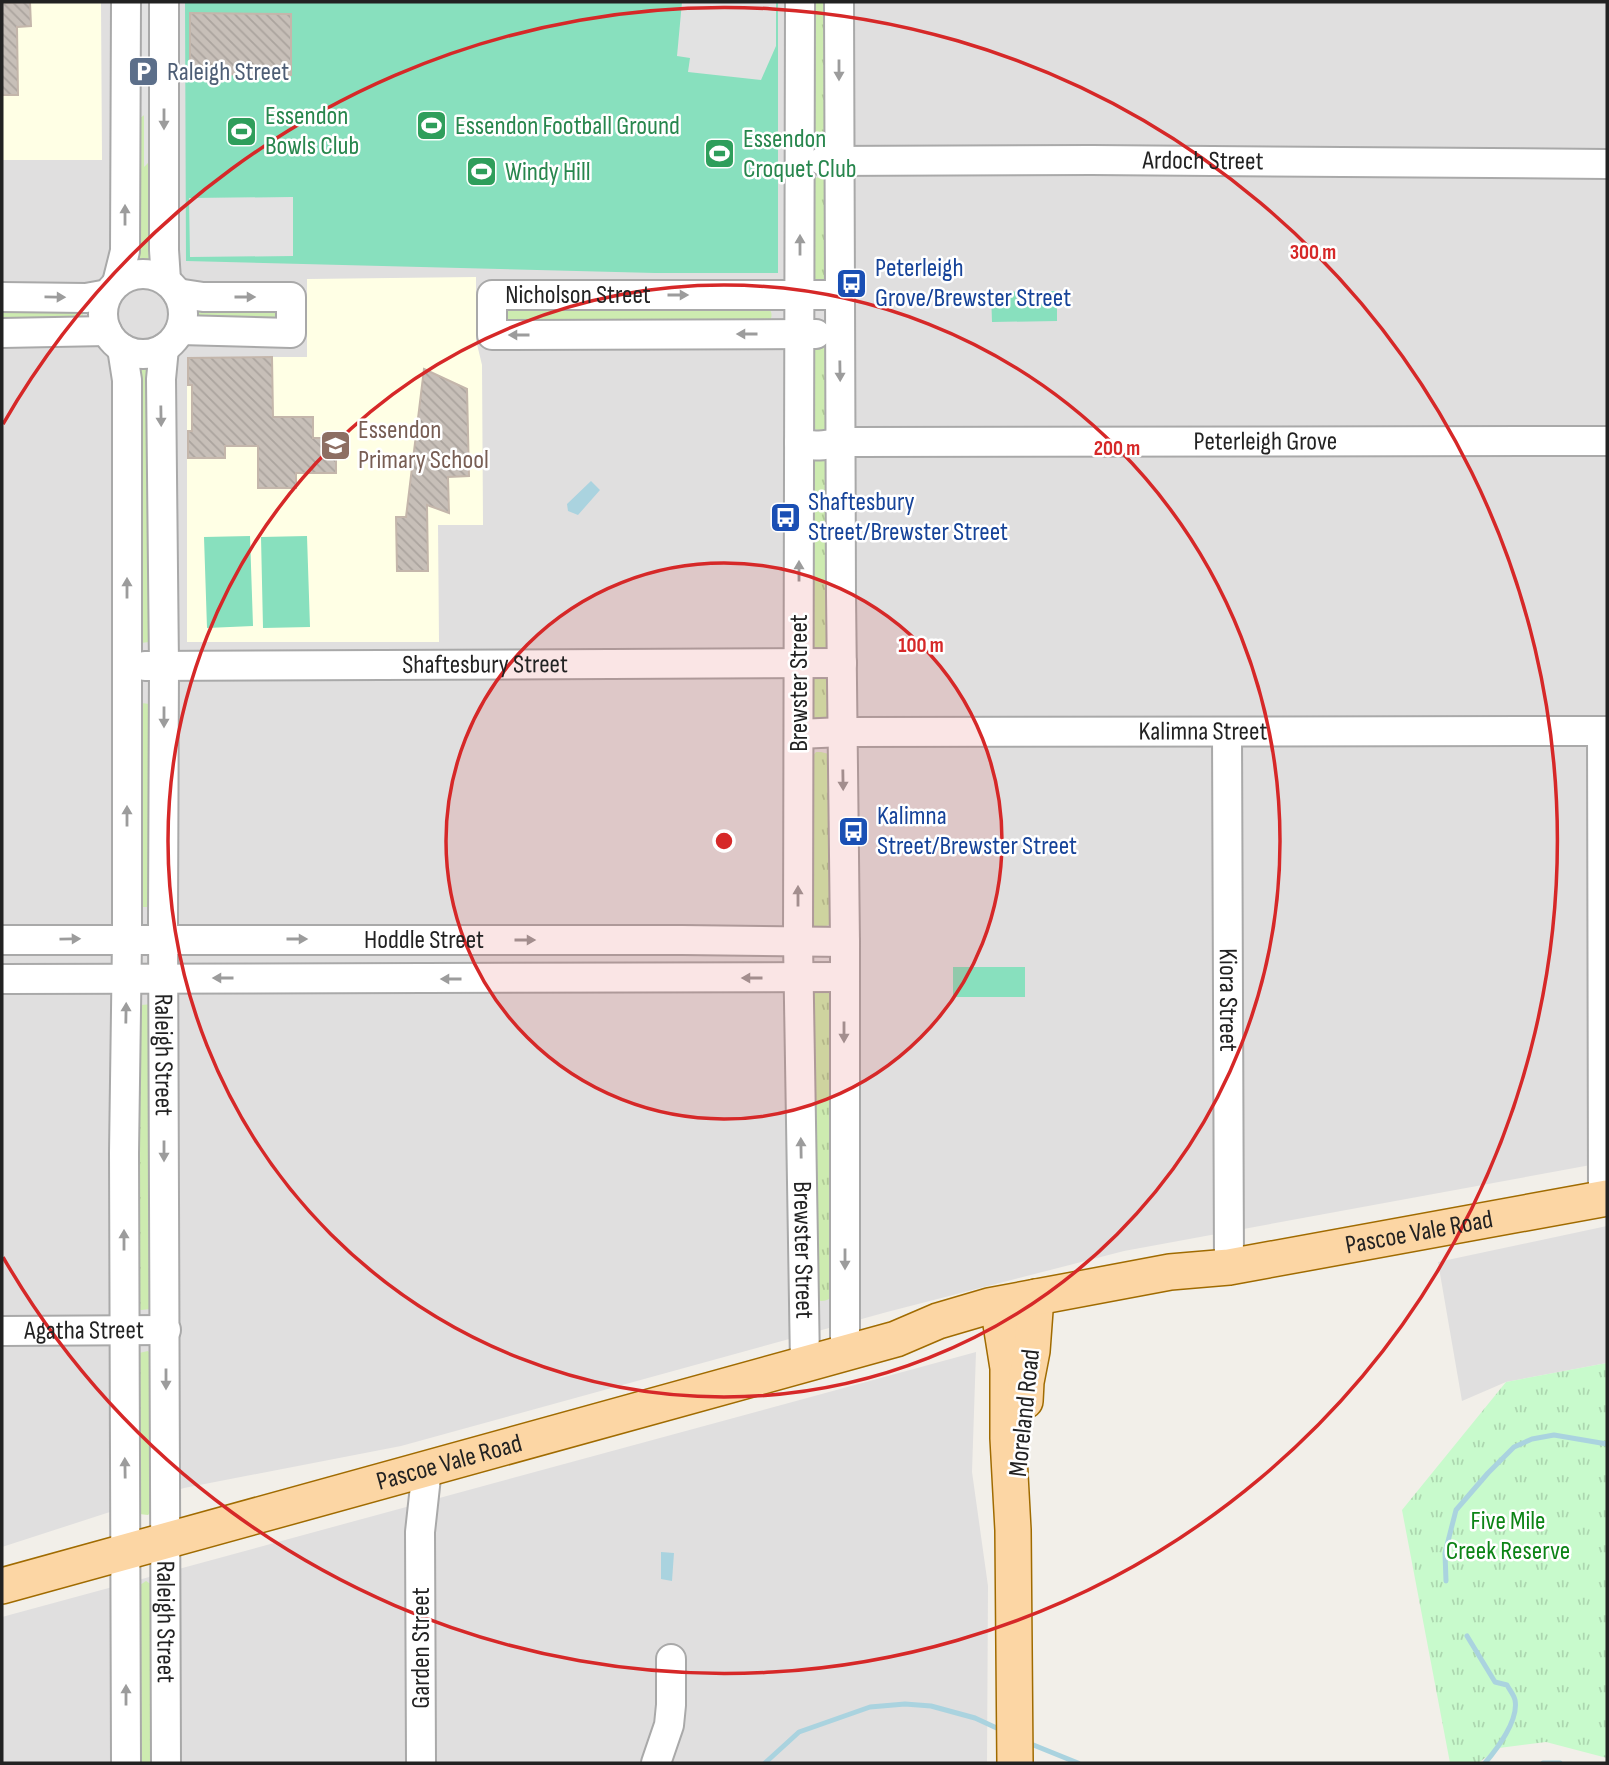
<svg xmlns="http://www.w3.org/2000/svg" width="1609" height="1765" font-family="'Sofia Sans Condensed',sans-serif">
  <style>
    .residential { fill: #e0dfdf }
    .education { fill: #ffffe5 }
    .grass { fill: url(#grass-tufts) }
    .park { fill: url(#park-tufts) }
    .pitch { fill: #88e0be }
    .parking { fill: #e2e2e2 }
    .water { fill: #aad3df }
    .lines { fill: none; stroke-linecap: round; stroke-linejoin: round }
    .stream { stroke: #aad3df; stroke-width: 5 }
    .building { fill: url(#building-back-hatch); stroke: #c4b6ab; stroke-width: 2 }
    .minor-casing { stroke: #a9a9a9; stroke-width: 32 }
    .major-casing { stroke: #a06b00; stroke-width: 38 }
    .minor { stroke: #fff; stroke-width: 28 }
    .major { stroke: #fcd6a4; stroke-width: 35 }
    .oneway { fill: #9c9c9c }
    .ring { fill: none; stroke: #d62828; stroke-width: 3.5 }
    .labels { text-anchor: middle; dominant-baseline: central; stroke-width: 5; stroke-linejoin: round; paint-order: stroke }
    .service-label { font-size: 26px; fill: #4e5e75; stroke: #fff; text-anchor: start }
    .leisure-label { font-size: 26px; fill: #27864d; stroke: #fff; text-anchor: start }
    .street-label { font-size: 26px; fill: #222; stroke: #fff }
    .transit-label { font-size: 26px; fill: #164399; stroke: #fff; text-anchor: start }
    .education-label { font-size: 26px; fill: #785e54; stroke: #fff; text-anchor: start }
    .park-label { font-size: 26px; fill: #0c8416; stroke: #fff }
    .centre { fill: #d62828; stroke: #fff; stroke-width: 3.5 }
    .ring-label { font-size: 21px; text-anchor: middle; font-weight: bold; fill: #d62828; stroke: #fff; stroke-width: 5; stroke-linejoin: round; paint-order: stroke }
  </style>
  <defs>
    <pattern id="grass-tufts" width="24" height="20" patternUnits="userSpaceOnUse" patternTransform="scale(1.75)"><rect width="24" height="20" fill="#cdebb0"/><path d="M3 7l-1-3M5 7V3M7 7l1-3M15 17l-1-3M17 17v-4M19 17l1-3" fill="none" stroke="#b0c997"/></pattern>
    <pattern id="park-tufts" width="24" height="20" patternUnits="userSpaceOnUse" patternTransform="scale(1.75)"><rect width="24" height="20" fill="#c8facc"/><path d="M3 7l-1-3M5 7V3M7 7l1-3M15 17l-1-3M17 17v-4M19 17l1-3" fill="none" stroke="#acd6af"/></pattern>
    <pattern id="building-back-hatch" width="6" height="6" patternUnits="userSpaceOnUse" patternTransform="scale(1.75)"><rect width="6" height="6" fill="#c7bfb8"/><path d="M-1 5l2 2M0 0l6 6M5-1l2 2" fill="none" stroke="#aba49e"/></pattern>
  </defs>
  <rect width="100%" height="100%" fill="#f2efe9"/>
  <!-- residential -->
  <path class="residential" d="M 2,2 L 1607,2 L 1607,1162 L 1124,1251 L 887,1312 L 401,1446 L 184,1488 L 2,1547 Z
    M 1607,1226 L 1607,1363 L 1506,1382 L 1462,1401 L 1438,1262 Z
    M 976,1352 L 972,1472 L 988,1586 L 987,1763 L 2,1763 L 2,1617 Z"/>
  <!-- education -->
  <path class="education" d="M 2,2 L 101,2 L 102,160 L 2,160 Z
    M 476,277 L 476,340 L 482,365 L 483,525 L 438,525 L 439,642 L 187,642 L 187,360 L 188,357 L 307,357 L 307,279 Z"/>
  <!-- grass -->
  <path class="grass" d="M 808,2 L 832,2 L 829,143 L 818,147 L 813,145 Z
    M 144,115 L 145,166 L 157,153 L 155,259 L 144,264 L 137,262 L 132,256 L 132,124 Z
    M 821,177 L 829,181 L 829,284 L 811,283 L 811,181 L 815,178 Z
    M 2,303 L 83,303 L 83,326 L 2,327 Z
    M 276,304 L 283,321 L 197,320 C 194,314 195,312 199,307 Z
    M 768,306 C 772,312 773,316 769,323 L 505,324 L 502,309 Z
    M 817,347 L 826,348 L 829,350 L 830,427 L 822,431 L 811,428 L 813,349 Z
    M 146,365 L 154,371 L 156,638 L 149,642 L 141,643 L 139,366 Z
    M 811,457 L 830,457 L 831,649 L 810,651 Z
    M 816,676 L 826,676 L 830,679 L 830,715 C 823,721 817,719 810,715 L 811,682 Z
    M 141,703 L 150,704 L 158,714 L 149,907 L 142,907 L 135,896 L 135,711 Z
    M 816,752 L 821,752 L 829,754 L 831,924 L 819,929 L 811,924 L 810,759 Z
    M 827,989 L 832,993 L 832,1297 C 827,1301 822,1302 816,1300 L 810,996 L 813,991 Z
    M 153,1004 L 158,1301 L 150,1309 L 141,1310 L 133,1303 L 135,1013 L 141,1005 Z
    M 148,1351 L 155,1358 L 157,1506 L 148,1515 L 139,1514 L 133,1361 L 139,1353 Z
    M 146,1581 L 158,1589 L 158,1763 L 134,1763 L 134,1589 Z"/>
  <!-- park -->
  <path class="park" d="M 1607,1363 L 1607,1758 L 1546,1742 L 1499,1748 L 1478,1763 L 1450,1763 L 1402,1510 L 1506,1382 Z"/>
  <!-- pitch -->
  <path class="pitch" d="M 185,2 L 778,2 L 778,273 L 655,273 L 186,261 Z
    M 1057,291 L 1057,321 L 992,322 L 991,292 Z
    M 250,536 L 253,626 L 207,628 L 204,537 Z
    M 307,536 L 310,627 L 263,628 L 261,537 Z
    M 953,967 L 1025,967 L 1025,997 L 953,997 Z"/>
  <!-- parking -->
  <path class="parking" d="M 131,2 L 157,2 L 157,153 L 144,167 L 144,115 L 132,124 Z
    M 682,2 L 776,2 L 776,46 L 761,80 L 688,72 L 690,58 L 677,56 Z
    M 293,197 L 293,256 L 190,257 L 189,198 Z"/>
  <!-- water -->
  <path class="water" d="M 591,481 L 600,490 L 578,515 L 568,511 L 567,504 Z
    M 661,1552 L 674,1553 L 672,1581 L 661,1579 Z"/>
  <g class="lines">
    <!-- stream -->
    <path class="stream" d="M 1446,1581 L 1445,1553 L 1456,1510 L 1488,1473 L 1514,1447 L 1532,1439 L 1554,1435 L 1607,1444
      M 1467,1636 L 1495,1682 L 1507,1685 C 1509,1689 1514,1695 1515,1700 C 1519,1720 1497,1749 1485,1763
      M 1026,1742 L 1078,1763
      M 765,1763 L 799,1732 L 870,1707 L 905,1704 L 931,1706 L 975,1718 L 1001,1730
      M 1543,1763 L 1560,1763"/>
  </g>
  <!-- building -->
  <path class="building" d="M 30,2 L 31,26 L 17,27 L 18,95 L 2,95 L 2,3 Z
    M 190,13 L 291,14 L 291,75 L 190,74 Z
    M 272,357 L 273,417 L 313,417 L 313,438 L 336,438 L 336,473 L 296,473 L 296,488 L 258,488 L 258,446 L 225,446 L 225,458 L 188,458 L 188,431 L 192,431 L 192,385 L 188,385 L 188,358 Z
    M 424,369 L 467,389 L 469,476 L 448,477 L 449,513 L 427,505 L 428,571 L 397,571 L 396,517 L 406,517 Z"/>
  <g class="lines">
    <defs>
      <g id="minor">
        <path d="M 164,2 L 164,250 L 166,280"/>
        <path id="s1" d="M 800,2 L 798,942 L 805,1363"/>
        <path d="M 839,2 L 841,595 L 845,942 L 845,1352"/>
        <path id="s2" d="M 823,161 L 1092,160 L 1607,164"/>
        <circle cx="143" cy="314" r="40"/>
        <path d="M 117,283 L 125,251 L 126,2"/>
        <path d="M 177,293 L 203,297 L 291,297 L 291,333 L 180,330"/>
        <path d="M 2,297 L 86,298 L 108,294"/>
        <path d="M 2,333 L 107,331"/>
        <path id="s3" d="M 816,334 L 492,335 L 492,295 L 840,295"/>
        <path d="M 122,348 L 127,380 L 127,939 L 124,1153 L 126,1763"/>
        <path id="s4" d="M 164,348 L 161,379 L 164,666 L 163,919 L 166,1763"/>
        <path id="s5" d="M 799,442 C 817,450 832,442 850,442 L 1607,441"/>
        <path id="s6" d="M 145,666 L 842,663"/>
        <path d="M 1602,731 L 1603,1198"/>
        <path id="s7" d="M 1227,732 L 1229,1267"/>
        <path id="s8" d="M 799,734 L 842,732 L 1607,731"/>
        <path id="s9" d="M 2,940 L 682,940 L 845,942"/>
        <path d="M 2,979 L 844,977"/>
        <path id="s10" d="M 2,1331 L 166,1330"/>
        <path d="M 421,1763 L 420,1532 L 427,1468"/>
        <path d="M 656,1763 L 669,1725 L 671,1705 L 671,1659"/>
      </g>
      <g id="major">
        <path d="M 998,1305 L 1008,1368 L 1008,1438 L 1013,1530 L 1015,1763"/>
        <path d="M 1025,1401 L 1026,1382 L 1032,1351 L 1036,1297"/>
        <path id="s11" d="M 2,1586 L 896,1339 L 938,1321 L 989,1306 L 1170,1272 L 1229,1267 L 1607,1198"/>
      </g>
    </defs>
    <!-- minor casing -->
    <use href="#minor" class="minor-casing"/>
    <!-- major casing -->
    <use href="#major" class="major-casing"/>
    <!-- minor -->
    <use href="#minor" class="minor"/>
    <!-- major -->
    <use href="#major" class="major"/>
  </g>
  <!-- one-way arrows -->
  <defs><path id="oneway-solid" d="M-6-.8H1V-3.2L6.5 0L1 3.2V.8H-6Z" transform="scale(1.75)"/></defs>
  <g class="oneway">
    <use href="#oneway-solid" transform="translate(839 70) rotate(90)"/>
    <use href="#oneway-solid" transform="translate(164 119) rotate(90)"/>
    <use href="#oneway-solid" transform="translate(125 215) rotate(-90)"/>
    <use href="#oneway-solid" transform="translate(800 245) rotate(-90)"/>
    <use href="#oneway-solid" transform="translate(678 295)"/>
    <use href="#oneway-solid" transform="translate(55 297) rotate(1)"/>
    <use href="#oneway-solid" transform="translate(245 297)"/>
    <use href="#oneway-solid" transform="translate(747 334) rotate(180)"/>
    <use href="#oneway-solid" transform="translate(519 335) rotate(180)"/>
    <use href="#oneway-solid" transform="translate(840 371) rotate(89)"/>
    <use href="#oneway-solid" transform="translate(161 416) rotate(89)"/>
    <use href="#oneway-solid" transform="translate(799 571) rotate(-90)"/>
    <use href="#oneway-solid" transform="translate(127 588) rotate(-90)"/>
    <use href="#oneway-solid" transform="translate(164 717) rotate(90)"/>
    <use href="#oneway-solid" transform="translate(843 780) rotate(89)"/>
    <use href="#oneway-solid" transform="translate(127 816) rotate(-90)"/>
    <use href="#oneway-solid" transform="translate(798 896) rotate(-90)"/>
    <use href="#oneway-solid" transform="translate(70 939) rotate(-1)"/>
    <use href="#oneway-solid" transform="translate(297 939)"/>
    <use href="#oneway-solid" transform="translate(525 940)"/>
    <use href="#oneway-solid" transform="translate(223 978) rotate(-180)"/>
    <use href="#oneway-solid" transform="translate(752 978) rotate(-180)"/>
    <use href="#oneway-solid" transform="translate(451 979) rotate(-180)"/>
    <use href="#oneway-solid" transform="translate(126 1013) rotate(-89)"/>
    <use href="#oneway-solid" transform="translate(844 1032) rotate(90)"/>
    <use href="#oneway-solid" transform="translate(801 1148) rotate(-91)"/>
    <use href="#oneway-solid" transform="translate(164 1151) rotate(90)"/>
    <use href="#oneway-solid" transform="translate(124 1240) rotate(-90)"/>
    <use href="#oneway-solid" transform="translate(845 1259) rotate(90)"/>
    <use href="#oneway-solid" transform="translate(166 1379) rotate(90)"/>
    <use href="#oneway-solid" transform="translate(125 1468) rotate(-91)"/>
    <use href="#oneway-solid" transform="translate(126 1695) rotate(-90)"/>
  </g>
  <!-- distance rings -->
  <circle cx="724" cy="841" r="278" fill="#d62828" fill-opacity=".12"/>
  <g class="ring">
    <circle cx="724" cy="841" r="278"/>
    <circle cx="724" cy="841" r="556"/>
    <path d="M3 424A833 833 0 1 1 3 1257"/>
  </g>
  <!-- icons -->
  <defs>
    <symbol id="parking-square" viewBox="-11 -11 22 22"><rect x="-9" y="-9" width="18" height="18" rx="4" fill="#5c6f8a" stroke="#fff"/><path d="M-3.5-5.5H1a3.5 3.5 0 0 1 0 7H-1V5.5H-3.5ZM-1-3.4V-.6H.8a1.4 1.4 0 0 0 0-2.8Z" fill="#fff"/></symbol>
    <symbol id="stadium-square" viewBox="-11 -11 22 22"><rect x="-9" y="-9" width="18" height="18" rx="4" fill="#2e9e5b" stroke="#fff"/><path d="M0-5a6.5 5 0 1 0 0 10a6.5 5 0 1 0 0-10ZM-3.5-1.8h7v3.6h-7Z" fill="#fff"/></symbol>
    <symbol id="bus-square" viewBox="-11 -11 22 22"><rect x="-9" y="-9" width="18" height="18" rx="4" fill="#1a4fb4" stroke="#fff"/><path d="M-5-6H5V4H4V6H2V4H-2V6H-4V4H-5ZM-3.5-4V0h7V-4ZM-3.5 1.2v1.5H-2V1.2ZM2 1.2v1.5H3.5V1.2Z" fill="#fff"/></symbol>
    <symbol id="school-square" viewBox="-11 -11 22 22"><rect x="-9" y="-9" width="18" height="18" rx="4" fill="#8d6e63" stroke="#fff"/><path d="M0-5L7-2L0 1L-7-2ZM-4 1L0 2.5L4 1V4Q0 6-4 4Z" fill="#fff"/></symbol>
  </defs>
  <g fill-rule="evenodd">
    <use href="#parking-square" x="126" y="54" width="35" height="35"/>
    <use href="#stadium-square" x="414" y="108" width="35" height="35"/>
    <use href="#stadium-square" x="224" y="114" width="35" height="35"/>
    <use href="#stadium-square" x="702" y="136" width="35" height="35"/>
    <use href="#stadium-square" x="464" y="154" width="35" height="35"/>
    <use href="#bus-square" x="834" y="266" width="35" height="35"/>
    <use href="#school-square" x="318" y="428" width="35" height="35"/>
    <use href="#bus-square" x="768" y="500" width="35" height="35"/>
    <use href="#bus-square" x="836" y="814" width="35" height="35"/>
  </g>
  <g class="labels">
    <!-- service labels -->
    <g class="service-label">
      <text x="167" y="72">Raleigh Street</text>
    </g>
    <!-- leisure labels -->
    <g class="leisure-label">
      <text x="265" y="116">Essendon<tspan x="265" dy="30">Bowls Club</tspan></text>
      <text x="455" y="126">Essendon Football Ground</text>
      <text x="743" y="139">Essendon<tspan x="743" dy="30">Croquet Club</tspan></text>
      <text x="505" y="172">Windy Hill</text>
    </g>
    <!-- street labels -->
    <g class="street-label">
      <text stroke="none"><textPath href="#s2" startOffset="380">Ardoch Street</textPath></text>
      <text stroke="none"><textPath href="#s3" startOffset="450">Nicholson Street</textPath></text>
      <text stroke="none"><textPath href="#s5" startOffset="467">Peterleigh Grove</textPath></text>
      <text stroke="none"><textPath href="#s6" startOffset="340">Shaftesbury Street</textPath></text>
      <text transform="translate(799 683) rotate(-90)">Brewster Street</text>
      <text stroke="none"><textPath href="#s8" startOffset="404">Kalimna Street</textPath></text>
      <text stroke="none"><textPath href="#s9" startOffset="422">Hoddle Street</textPath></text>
      <text stroke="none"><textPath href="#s7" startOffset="268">Kiora Street</textPath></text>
      <text stroke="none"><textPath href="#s4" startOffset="707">Raleigh Street</textPath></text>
      <text stroke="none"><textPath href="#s11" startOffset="1463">Pascoe Vale Road</textPath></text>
      <text stroke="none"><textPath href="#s1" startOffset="1248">Brewster Street</textPath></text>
      <text stroke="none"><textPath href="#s10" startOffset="82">Agatha Street</textPath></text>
      <text transform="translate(1025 1413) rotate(-84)">Moreland Road</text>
      <text stroke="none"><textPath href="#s11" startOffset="464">Pascoe Vale Road</textPath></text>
      <text stroke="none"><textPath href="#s4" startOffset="1274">Raleigh Street</textPath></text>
      <text transform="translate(421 1648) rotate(-90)">Garden Street</text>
    </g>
    <!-- transit labels -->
    <g class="transit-label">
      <text x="875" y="268">Peterleigh<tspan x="875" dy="30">Grove/Brewster Street</tspan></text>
      <text x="808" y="502">Shaftesbury<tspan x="808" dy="30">Street/Brewster Street</tspan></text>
      <text x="877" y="816">Kalimna<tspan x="877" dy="30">Street/Brewster Street</tspan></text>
    </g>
    <!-- education labels -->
    <g class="education-label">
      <text x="358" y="430">Essendon<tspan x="358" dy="30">Primary School</tspan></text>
    </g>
    <!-- park labels -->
    <g class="park-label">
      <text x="1508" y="1521">Five Mile<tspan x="1508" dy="30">Creek Reserve</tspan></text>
    </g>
  </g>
  <circle cx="724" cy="841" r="10" class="centre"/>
  <g class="ring-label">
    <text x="1313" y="259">300 m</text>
    <text x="1117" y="455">200 m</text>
    <text x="921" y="652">100 m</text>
  </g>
  <!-- border -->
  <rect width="1609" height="1765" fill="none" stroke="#222222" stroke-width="7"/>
</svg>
